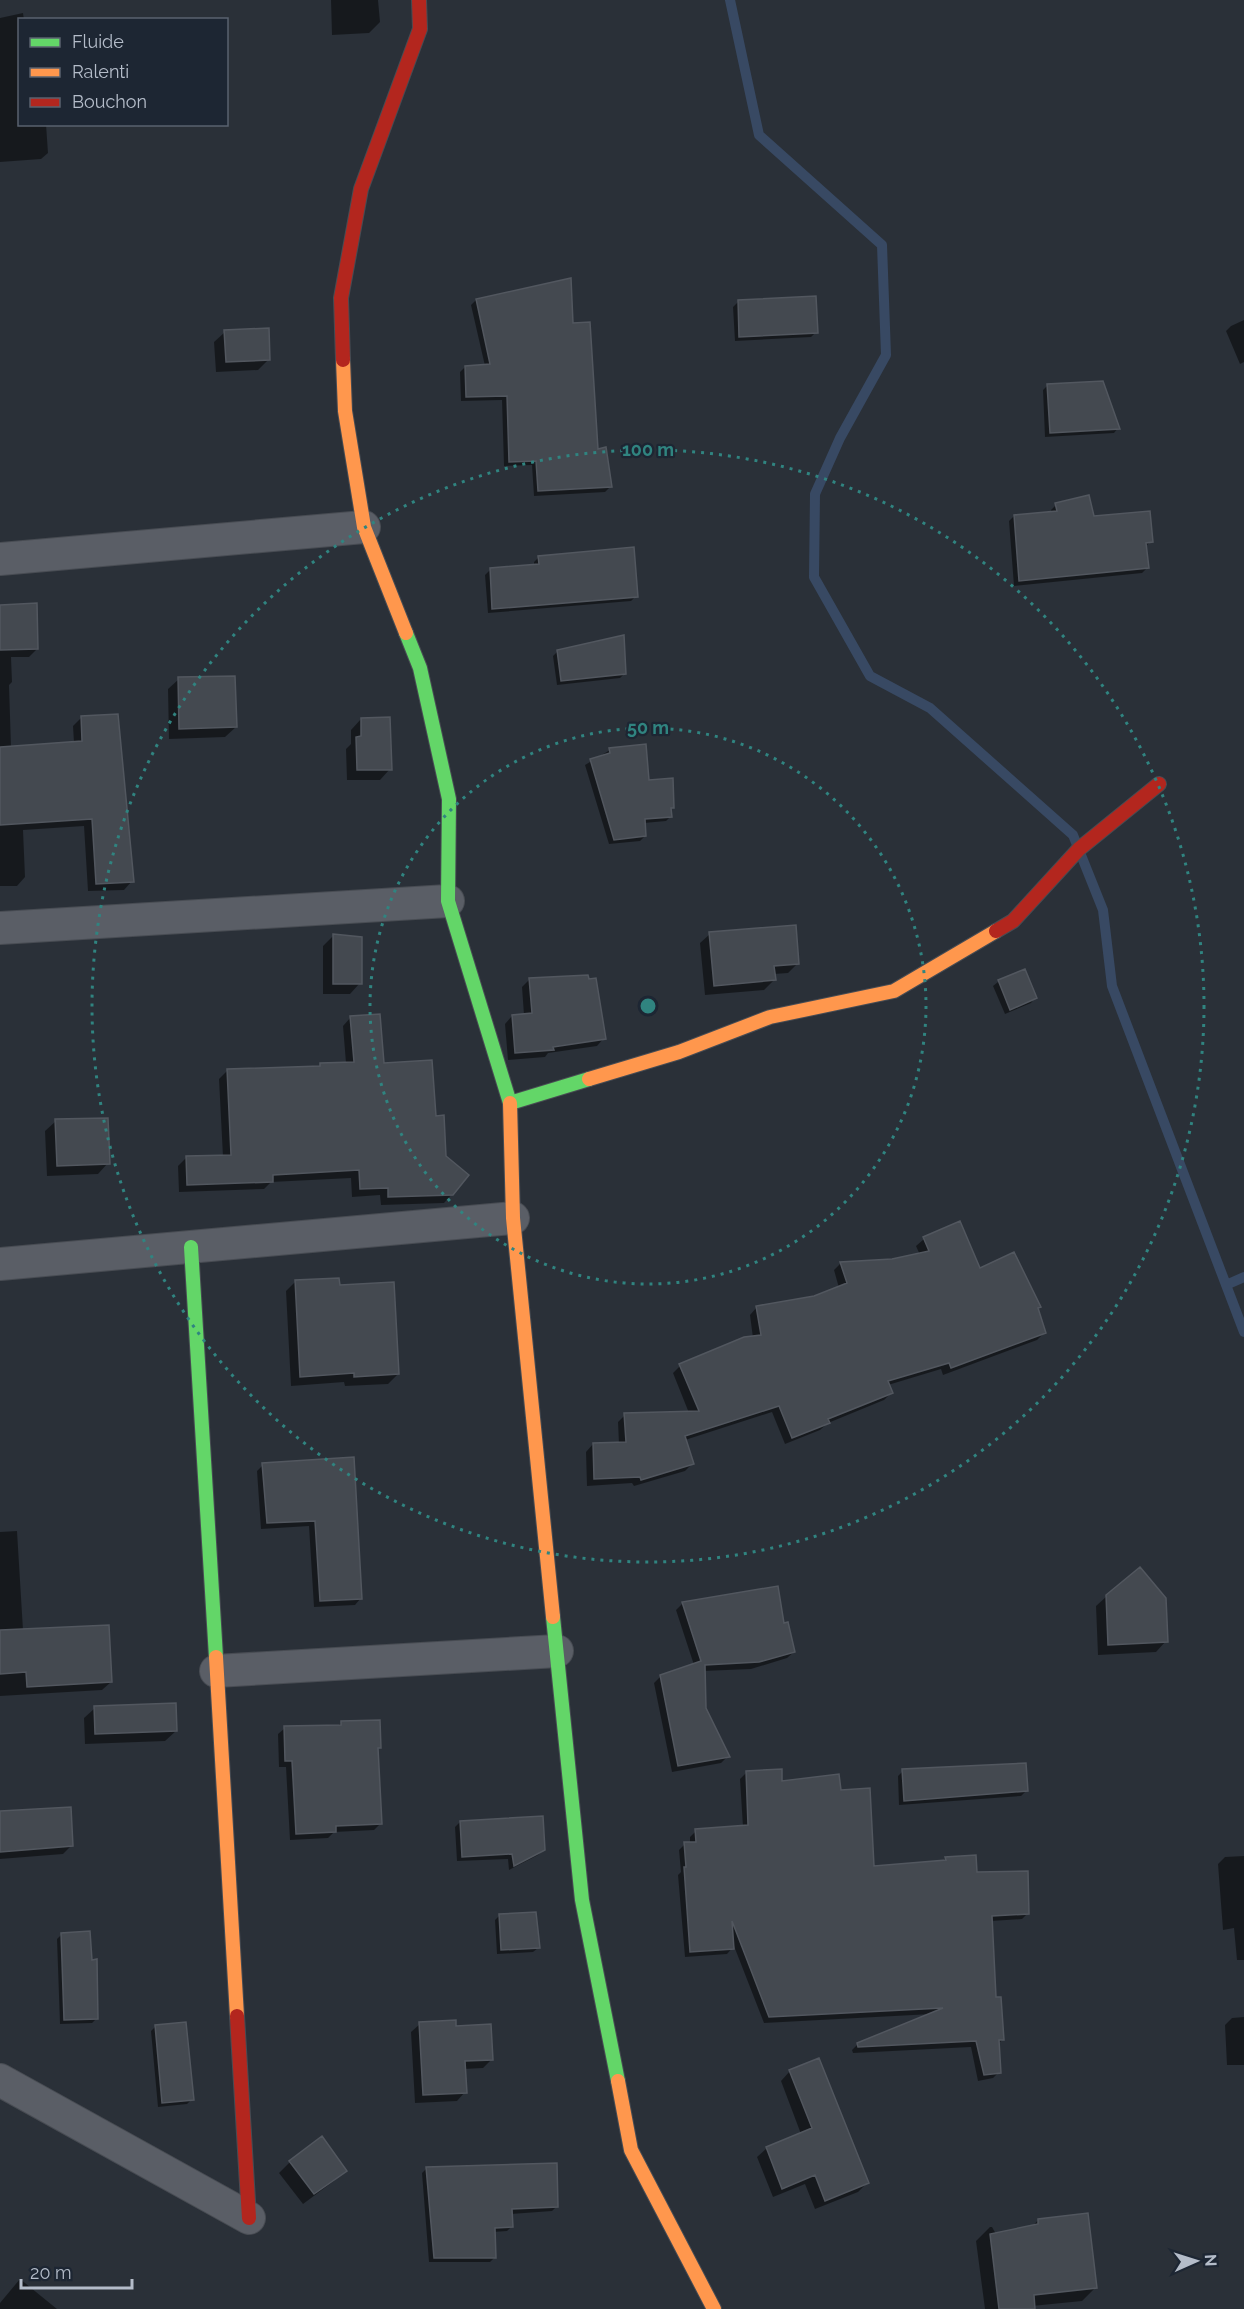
<svg xmlns="http://www.w3.org/2000/svg" width="1244" height="2309" font-family="Raleway,sans-serif">
  <style>
    .shadow { fill: #0007 }
    .lines { fill: none; stroke-linecap: round; stroke-linejoin: round }
    .stream { stroke: #384963; stroke-width: 10 }
    .building { fill: #444950; stroke: #52575f; stroke-width: 1.5 }
    .street-casing { stroke: #484c53; stroke-width: 34 }
    .fast-casing { stroke: #484c53; stroke-width: 16 }
    .slow-casing { stroke: #484c53; stroke-width: 16 }
    .jam-casing { stroke: #484c53; stroke-width: 16 }
    .street { stroke: #5a5e66; stroke-width: 32 }
    .fast { stroke: #63d668; stroke-width: 14 }
    .slow { stroke: #ff974d; stroke-width: 14 }
    .jam { stroke: #b3261e; stroke-width: 14 }
    .ring { fill: none; stroke: #308480; stroke-width: 3; stroke-dasharray: 3 6 }
    .centre { fill: #308480; stroke: #1d2633; stroke-width: 3 }
    .ring-label { font-size: 18px; text-anchor: middle; font-weight: bold; fill: #308480; stroke: #1d2633; stroke-width: 4.5; stroke-linejoin: round; paint-order: stroke }
  </style>
  <rect width="100%" height="100%" fill="#2a3038"/>
  <!-- shadow -->
  <path class="shadow" d="M 331,0 L 378,0 L 380,22 L 369,33 L 332,35 Z
    M 23,13 L 24,20 L 20,20 L 20,124 L 46,124 L 48,153 L 41,159 L 0,162 L 0,18 Z
    M 569,280 L 571,324 L 597,451 L 610,487 L 605,492 L 534,496 L 532,465 L 504,466 L 502,400 L 461,401 L 460,372 L 465,367 L 485,366 L 471,305 L 476,300 Z
    M 738,302 L 816,332 L 811,337 L 735,341 L 733,307 Z
    M 1244,320 L 1244,362 L 1240,364 L 1226,331 L 1231,326 Z
    M 225,332 L 269,359 L 258,370 L 216,372 L 214,342 Z
    M 1048,385 L 1118,428 L 1114,433 L 1045,437 L 1043,390 Z
    M 1056,505 L 1151,541 L 1146,546 L 1147,568 L 1142,573 L 1014,586 L 1009,521 L 1014,516 L 1052,513 L 1051,510 Z
    M 539,557 L 636,596 L 631,601 L 488,613 L 485,575 L 490,570 L 534,566 L 534,562 Z
    M 0,606 L 37,649 L 29,657 L 11,657 L 12,682 L 9,685 L 11,747 L 74,743 L 73,726 L 81,718 L 132,881 L 124,890 L 88,891 L 84,826 L 23,830 L 25,877 L 17,886 L 0,886 Z
    M 558,651 L 625,673 L 620,678 L 557,685 L 553,656 Z
    M 179,679 L 236,727 L 225,737 L 169,739 L 168,689 Z
    M 361,719 L 390,769 L 380,780 L 347,780 L 346,749 L 351,744 L 351,730 Z
    M 610,750 L 648,781 L 673,807 L 670,810 L 671,816 L 666,821 L 644,823 L 645,836 L 640,841 L 609,844 L 585,765 Z
    M 710,934 L 797,964 L 788,973 L 774,974 L 774,980 L 764,990 L 705,995 L 700,943 Z
    M 333,936 L 360,983 L 350,994 L 323,994 L 323,946 Z
    M 1024,971 L 1035,998 L 1031,1003 L 1005,1014 L 993,986 L 998,982 Z
    M 530,979 L 604,1038 L 597,1046 L 548,1053 L 545,1057 L 508,1060 L 505,1024 L 512,1016 L 524,1015 L 522,987 Z
    M 351,1017 L 445,1157 L 452,1194 L 444,1203 L 381,1205 L 380,1195 L 352,1197 L 351,1178 L 271,1182 L 264,1189 L 179,1192 L 178,1166 L 186,1158 L 223,1157 L 219,1079 L 227,1071 L 318,1067 L 321,1065 L 346,1063 L 343,1026 Z
    M 56,1121 L 108,1163 L 98,1174 L 47,1176 L 45,1131 Z
    M 959,1223 L 980,1270 L 1036,1309 L 1044,1333 L 1037,1340 L 943,1375 L 941,1369 L 888,1385 L 891,1393 L 884,1400 L 828,1423 L 820,1430 L 785,1444 L 772,1412 L 685,1440 L 693,1463 L 685,1471 L 634,1486 L 632,1483 L 587,1486 L 586,1452 L 593,1444 L 619,1444 L 618,1422 L 625,1415 L 689,1413 L 673,1373 L 680,1366 L 753,1338 L 750,1315 L 757,1307 L 814,1298 L 839,1288 L 834,1270 L 841,1263 L 893,1260 L 920,1255 L 916,1246 L 924,1239 Z
    M 296,1281 L 398,1374 L 388,1384 L 345,1386 L 344,1382 L 291,1386 L 286,1291 Z
    M 353,1458 L 361,1598 L 355,1605 L 314,1607 L 309,1526 L 261,1529 L 257,1471 L 263,1465 Z
    M 17,1531 L 23,1630 L 111,1682 L 102,1690 L 0,1696 L 0,1532 Z
    M 1107,1596 L 1166,1641 L 1156,1652 L 1098,1655 L 1096,1606 Z
    M 683,1603 L 783,1625 L 794,1652 L 787,1658 L 751,1669 L 703,1671 L 705,1708 L 728,1756 L 721,1763 L 672,1772 L 654,1683 L 661,1676 L 694,1665 L 676,1610 Z
    M 95,1708 L 176,1731 L 165,1741 L 85,1744 L 84,1718 Z
    M 342,1722 L 379,1748 L 377,1750 L 381,1823 L 374,1830 L 334,1832 L 328,1838 L 290,1840 L 286,1767 L 279,1767 L 278,1734 L 285,1728 L 338,1726 Z
    M 903,1771 L 1026,1791 L 1021,1796 L 899,1805 L 898,1776 Z
    M 746,1773 L 781,1783 L 840,1791 L 872,1867 L 942,1862 L 946,1858 L 976,1874 L 1028,1913 L 1022,1919 L 991,1921 L 995,1999 L 1003,2039 L 998,2044 L 999,2072 L 993,2078 L 978,2081 L 971,2047 L 853,2053 L 852,2050 L 858,2044 L 932,2014 L 764,2023 L 734,1946 L 727,1954 L 685,1957 L 678,1875 L 681,1872 L 679,1850 L 685,1844 L 690,1844 L 690,1837 L 696,1831 L 743,1827 L 740,1779 Z
    M 0,1812 L 71,1846 L 63,1854 L 0,1859 Z
    M 460,1822 L 544,1850 L 538,1855 L 509,1870 L 508,1859 L 457,1861 L 455,1827 Z
    M 1244,1856 L 1244,1960 L 1237,1960 L 1234,1928 L 1223,1930 L 1218,1864 L 1225,1857 Z
    M 500,1915 L 538,1948 L 533,1952 L 497,1954 L 495,1920 Z
    M 62,1934 L 97,2018 L 92,2023 L 60,2024 L 57,1939 Z
    M 1244,2017 L 1244,2065 L 1227,2065 L 1225,2025 L 1232,2018 Z
    M 420,2024 L 455,2027 L 492,2059 L 483,2068 L 464,2069 L 465,2092 L 457,2101 L 415,2103 L 411,2032 Z
    M 156,2026 L 192,2099 L 187,2104 L 158,2107 L 151,2031 Z
    M 790,2071 L 867,2183 L 858,2192 L 815,2209 L 805,2184 L 773,2197 L 757,2157 L 767,2148 L 801,2134 L 781,2081 Z
    M 290,2162 L 345,2170 L 334,2181 L 303,2204 L 279,2173 Z
    M 427,2168 L 557,2206 L 552,2211 L 511,2214 L 512,2226 L 507,2231 L 493,2232 L 495,2257 L 490,2262 L 429,2262 L 422,2173 Z
    M 1038,2220 L 1095,2288 L 1082,2301 L 1032,2306 L 1033,2309 L 985,2309 L 976,2241 L 990,2227 L 992,2227 L 996,2234 L 1032,2227 Z
    M 20,2279 L 57,2309 L 0,2309 L 0,2303 Z"/>
  <g class="lines">
    <!-- stream -->
    <path class="stream" d="M 730,0 L 759,135 L 882,245 L 886,355 L 840,438 L 815,494 L 814,577 L 870,676 L 930,708 L 1073,835 L 1103,910 L 1112,986 L 1244,1332
      M 1226,1285 L 1244,1277"/>
  </g>
  <!-- building -->
  <path class="building" d="M 571,278 L 573,323 L 590,322 L 598,449 L 606,447 L 612,487 L 538,491 L 536,461 L 509,462 L 507,396 L 466,397 L 465,366 L 490,364 L 476,299 Z
    M 816,296 L 818,333 L 739,337 L 738,300 Z
    M 269,328 L 270,360 L 226,362 L 224,330 Z
    M 1103,381 L 1120,429 L 1050,433 L 1047,384 Z
    M 1089,495 L 1094,516 L 1150,511 L 1153,542 L 1146,543 L 1149,568 L 1019,581 L 1014,515 L 1057,511 L 1055,503 Z
    M 634,547 L 638,597 L 492,609 L 490,568 L 539,564 L 538,556 Z
    M 37,603 L 38,649 L 0,650 L 0,605 Z
    M 624,635 L 626,674 L 561,681 L 557,650 Z
    M 235,676 L 237,727 L 179,729 L 178,677 Z
    M 118,714 L 134,882 L 96,884 L 92,819 L 0,825 L 0,747 L 82,741 L 81,716 Z
    M 390,717 L 392,770 L 357,770 L 356,737 L 361,736 L 361,718 Z
    M 646,744 L 649,780 L 673,778 L 674,808 L 671,808 L 672,817 L 645,819 L 646,836 L 614,840 L 590,759 L 610,753 L 609,748 Z
    M 796,925 L 799,964 L 774,966 L 776,980 L 714,986 L 709,932 Z
    M 333,934 L 362,937 L 362,984 L 333,984 Z
    M 1025,969 L 1037,998 L 1010,1010 L 998,980 Z
    M 588,975 L 589,979 L 596,978 L 606,1039 L 553,1047 L 554,1050 L 515,1053 L 512,1015 L 532,1013 L 529,978 Z
    M 380,1014 L 384,1063 L 432,1060 L 436,1116 L 444,1115 L 446,1156 L 469,1175 L 453,1195 L 388,1197 L 388,1188 L 360,1189 L 359,1170 L 273,1175 L 273,1182 L 187,1185 L 186,1156 L 231,1155 L 227,1069 L 320,1066 L 320,1063 L 354,1062 L 350,1016 Z
    M 108,1118 L 110,1164 L 57,1166 L 55,1119 Z
    M 960,1221 L 980,1268 L 1014,1252 L 1041,1307 L 1038,1308 L 1046,1333 L 951,1368 L 949,1363 L 888,1381 L 893,1393 L 828,1419 L 830,1423 L 792,1438 L 779,1406 L 685,1436 L 694,1464 L 641,1480 L 640,1477 L 594,1479 L 593,1443 L 626,1442 L 624,1413 L 699,1411 L 679,1364 L 744,1337 L 761,1335 L 756,1306 L 814,1296 L 847,1283 L 840,1262 L 892,1259 L 929,1251 L 923,1237 Z
    M 339,1278 L 340,1285 L 394,1282 L 399,1374 L 354,1377 L 354,1373 L 300,1377 L 295,1280 Z
    M 354,1457 L 362,1599 L 320,1601 L 315,1521 L 267,1523 L 262,1463 Z
    M 1140,1567 L 1166,1598 L 1168,1642 L 1108,1645 L 1106,1595 Z
    M 778,1586 L 784,1623 L 788,1622 L 795,1652 L 759,1662 L 705,1665 L 706,1708 L 730,1757 L 678,1766 L 660,1675 L 701,1661 L 682,1602 Z
    M 109,1625 L 112,1682 L 27,1687 L 26,1672 L 0,1674 L 0,1630 Z
    M 176,1703 L 177,1731 L 95,1734 L 94,1706 Z
    M 380,1720 L 381,1748 L 378,1748 L 382,1824 L 336,1826 L 336,1832 L 296,1834 L 292,1761 L 285,1761 L 284,1726 L 341,1725 L 341,1721 Z
    M 1026,1763 L 1028,1791 L 904,1801 L 902,1769 Z
    M 782,1769 L 782,1781 L 839,1774 L 841,1790 L 870,1788 L 874,1866 L 946,1860 L 945,1857 L 976,1855 L 977,1872 L 1028,1871 L 1029,1914 L 992,1916 L 996,1997 L 1001,1997 L 1004,2040 L 999,2040 L 1001,2073 L 984,2075 L 976,2041 L 858,2047 L 857,2043 L 943,2008 L 769,2017 L 732,1921 L 734,1949 L 690,1952 L 684,1867 L 686,1867 L 684,1842 L 696,1842 L 695,1829 L 748,1825 L 746,1771 Z
    M 71,1807 L 73,1846 L 0,1852 L 0,1811 Z
    M 543,1816 L 545,1850 L 514,1866 L 512,1854 L 462,1857 L 460,1821 Z
    M 536,1912 L 540,1948 L 501,1950 L 499,1914 Z
    M 90,1931 L 92,1960 L 97,1959 L 98,2019 L 64,2020 L 61,1933 Z
    M 456,2020 L 456,2026 L 491,2024 L 493,2060 L 465,2061 L 467,2093 L 423,2095 L 419,2022 Z
    M 186,2022 L 194,2100 L 162,2103 L 155,2025 Z
    M 819,2058 L 869,2183 L 825,2201 L 815,2175 L 782,2189 L 766,2147 L 812,2128 L 789,2070 Z
    M 322,2136 L 347,2171 L 314,2194 L 289,2161 Z
    M 557,2163 L 558,2207 L 512,2209 L 513,2227 L 495,2228 L 496,2258 L 434,2258 L 426,2167 Z
    M 1088,2213 L 1097,2288 L 1034,2295 L 1035,2309 L 999,2309 L 990,2234 L 1038,2224 L 1038,2219 Z"/>
  <g class="lines">
    <defs>
      <path id="street" d="M 0,559 L 364,527
        M 0,928 L 448,901
        M 0,1264 L 513,1218
        M 216,1671 L 557,1651
        M 0,2080 L 249,2218"/>
      <path id="fast" d="M 406,633 L 420,668 L 449,799 L 448,901 L 510,1103 L 589,1079
        M 191,1247 L 216,1657
        M 553,1617 L 582,1900 L 618,2081"/>
      <path id="slow" d="M 343,360 L 345,411 L 364,527 L 406,633
        M 589,1079 L 679,1052 L 770,1017 L 894,991 L 996,931
        M 510,1103 L 513,1218 L 553,1617
        M 216,1657 L 237,2016
        M 618,2081 L 631,2150 L 714,2309"/>
      <path id="jam" d="M 343,360 L 341,298 L 361,189 L 420,29 L 419,0
        M 996,931 L 1013,921 L 1079,849 L 1159,784
        M 237,2016 L 249,2218"/>
    </defs>
    <!-- street casing -->
    <use href="#street" class="street-casing"/>
    <!-- fast casing -->
    <use href="#fast" class="fast-casing"/>
    <!-- slow casing -->
    <use href="#slow" class="slow-casing"/>
    <!-- jam casing -->
    <use href="#jam" class="jam-casing"/>
    <!-- street -->
    <use href="#street" class="street"/>
    <!-- fast -->
    <use href="#fast" class="fast"/>
    <!-- slow -->
    <use href="#slow" class="slow"/>
    <!-- jam -->
    <use href="#jam" class="jam"/>
  </g>
  <!-- distance rings -->
  <g class="ring">
    <circle cx="648" cy="1006" r="278"/>
    <circle cx="648" cy="1006" r="556"/>
  </g>
  <circle cx="648" cy="1006" r="9" class="centre"/>
  <g class="ring-label">
    <text x="648" y="456">100 m</text>
    <text x="648" y="734">50 m</text>
  </g>
  <!-- legend -->
  <rect x="18" y="18" width="210" height="108" fill="#1d2633" stroke="#59626f" stroke-width="1.5"/>
  <rect x="30" y="38" width="30" height="9" fill="#63d668" stroke="#59626f" stroke-width="1.5"/>
  <text x="72" y="48" font-size="18" fill="#b4bcc9">Fluide</text>
  <rect x="30" y="68" width="30" height="9" fill="#ff974d" stroke="#59626f" stroke-width="1.5"/>
  <text x="72" y="78" font-size="18" fill="#b4bcc9">Ralenti</text>
  <rect x="30" y="98" width="30" height="9" fill="#b3261e" stroke="#59626f" stroke-width="1.5"/>
  <text x="72" y="108" font-size="18" fill="#b4bcc9">Bouchon</text>
  <!-- north arrow -->
  <g transform="translate(1196 2261) rotate(87)" stroke="#1d2633" stroke-width="4.5" paint-order="stroke">
  <path d="M0-4.5L10 22L0 15L-10 22Z" fill="#b4bcc9"/>
  <text y="-9" font-size="16" font-weight="bold" text-anchor="middle" fill="#b4bcc9">N</text>
  </g>
  <!-- scale -->
  <path d="M21 2279v9h111v-9" fill="none" stroke="#b4bcc9" stroke-width="3"/>
  <text x="30" y="2279" font-size="18" fill="#b4bcc9" stroke="#1d2633" stroke-width="4.5" paint-order="stroke">20 m</text>
</svg>
